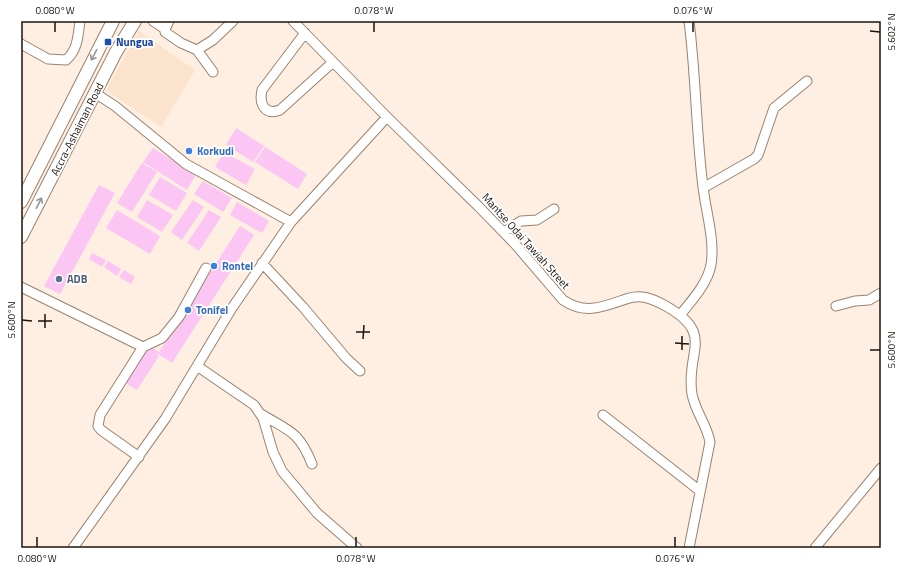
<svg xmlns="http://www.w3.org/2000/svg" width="902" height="569" font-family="'Titillium Web',sans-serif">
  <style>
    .built { fill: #fce3cd }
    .building { fill: #fbc6f4 }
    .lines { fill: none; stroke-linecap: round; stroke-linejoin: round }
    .minor-casing { stroke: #99836f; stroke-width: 11 }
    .major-casing { stroke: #99836f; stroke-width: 14 }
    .minor { stroke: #fff; stroke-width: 9 }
    .major { stroke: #fff; stroke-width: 12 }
    .oneway { stroke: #999592 }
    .ticks { fill: none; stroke: #1c130c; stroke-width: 1.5 }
    .transit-dot { fill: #1a4fb4; stroke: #fff; stroke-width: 1.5 }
    .shop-dot { fill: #3f7fe0; stroke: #fff; stroke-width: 1.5 }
    .service-dot { fill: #5c6f8a; stroke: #fff; stroke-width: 1.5 }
    .labels { text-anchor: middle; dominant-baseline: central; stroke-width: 3.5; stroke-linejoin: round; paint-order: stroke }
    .transit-label { font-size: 11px; font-weight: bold; fill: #164399; stroke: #fff; text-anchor: start }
    .street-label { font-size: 11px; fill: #1c130c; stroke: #fff }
    .shop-label { font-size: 11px; font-weight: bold; fill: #366cbe; stroke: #fff; text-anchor: start }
    .service-label { font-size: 11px; font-weight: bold; fill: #4e5e75; stroke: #fff; text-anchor: start }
    .neatline { fill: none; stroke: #1c130c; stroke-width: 1.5 }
    .ticks-label { font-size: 10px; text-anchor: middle; fill: #1c130c }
  </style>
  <rect width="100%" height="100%" fill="#feefe2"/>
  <!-- built -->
  <path class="built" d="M 139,31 L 195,70 L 161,127 L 106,90 Z"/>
  <!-- building -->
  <path class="building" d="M 236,128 L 264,146 L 253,162 L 226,145 Z
    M 265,147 L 307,174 L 298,189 L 255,162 Z
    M 153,148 L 196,175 L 187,190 L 143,162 Z
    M 224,152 L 255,169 L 246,185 L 215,167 Z
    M 142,163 L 157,172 L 132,212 L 117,203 Z
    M 160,177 L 187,193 L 176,211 L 149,195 Z
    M 203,181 L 232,198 L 223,212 L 194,194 Z
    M 99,185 L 115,193 L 60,294 L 44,286 Z
    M 147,200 L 173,215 L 162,232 L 137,217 Z
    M 193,200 L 204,207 L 182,240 L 171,232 Z
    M 237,202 L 269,221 L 262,233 L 230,215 Z
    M 117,210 L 160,236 L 150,254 L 106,228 Z
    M 209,210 L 221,217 L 199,251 L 187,243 Z
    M 240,226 L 254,235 L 172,363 L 158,354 L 157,355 L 159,356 L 137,390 L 124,382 L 148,345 L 159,352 Z
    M 92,253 L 106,260 L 102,267 L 89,259 Z
    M 108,261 L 121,269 L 117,276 L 104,267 Z
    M 124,270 L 135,277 L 131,284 L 119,277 Z"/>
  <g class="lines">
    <defs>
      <path id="minor" d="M 153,21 L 165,29 L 169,21
        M 293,21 L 387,117 L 478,206 L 515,244 L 563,300 C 585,315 603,307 626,299 C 640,294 651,298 664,305 C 717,334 685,351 692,394 C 695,411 707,425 710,442 L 689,548
        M 165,29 L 165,32 L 181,43 L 197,50 L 213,40 L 233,21
        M 305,33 L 262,90 C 259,103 264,116 280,110 L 333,62
        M 21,44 L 48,59 L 66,60 C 78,50 78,35 80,21
        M 197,50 L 213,72
        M 95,93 L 115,106 L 186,164 L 291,222
        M 703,188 L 754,159 L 758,155 L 774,108 L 807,81
        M 504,232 L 521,221 L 537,220 L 554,209
        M 262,263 L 303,307 L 346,358 L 360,371
        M 21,287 L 143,347
        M 836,306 L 855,301 L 869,300 L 881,293
        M 681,314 C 693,299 707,284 711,265 C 715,239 706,213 703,187 C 696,132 696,76 689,21
        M 197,366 L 254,405 L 263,418 L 273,452 L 282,471 L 317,513 L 357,548
        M 261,414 C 289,431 299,431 312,464
        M 603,415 L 700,491
        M 139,457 L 101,430 L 98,426 L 100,415 L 143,347 L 162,338 L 179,317 L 206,268
        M 73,548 L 165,419 L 232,308 L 291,222 L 387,117
        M 815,548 L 881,468"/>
      <path id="major" d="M 21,202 L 113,21
        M 21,237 L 116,52 L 135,21"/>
    </defs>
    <!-- minor casing -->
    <use href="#minor" class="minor-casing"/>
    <!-- major casing -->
    <use href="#major" class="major-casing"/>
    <!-- minor -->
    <use href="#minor" class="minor"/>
    <!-- major -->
    <use href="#major" class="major"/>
  </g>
  <!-- one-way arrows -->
  <defs><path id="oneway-shaft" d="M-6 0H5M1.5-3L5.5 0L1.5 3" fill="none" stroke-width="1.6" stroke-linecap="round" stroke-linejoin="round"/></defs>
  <g class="oneway">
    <use href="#oneway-shaft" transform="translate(94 55) rotate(118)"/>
    <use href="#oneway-shaft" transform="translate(39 203) rotate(-63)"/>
  </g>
  <!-- ticks -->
  <path class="ticks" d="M 870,31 L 880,32M 55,32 L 55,22M 374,32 L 374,22M 693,32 L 693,22M 22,320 L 32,321M 38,321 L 52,321M 45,328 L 45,314M 356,332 L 370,332M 363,339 L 364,325M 675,343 L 689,344M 682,350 L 682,336M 870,350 L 880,350M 37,547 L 37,537M 356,547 L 356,537M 675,547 L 675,537"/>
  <!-- markers -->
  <rect class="transit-dot" x="104" y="38" width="8" height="8" rx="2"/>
  <g class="shop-dot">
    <circle cx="189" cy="151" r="4"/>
    <circle cx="214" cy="266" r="4"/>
    <circle cx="188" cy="310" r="4"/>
  </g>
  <circle class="service-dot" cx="59" cy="279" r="4"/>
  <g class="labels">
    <!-- transit labels -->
    <g class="transit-label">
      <text x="116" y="42">Nungua</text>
    </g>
    <!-- street labels -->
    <g class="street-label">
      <text transform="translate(77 129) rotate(-63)">Accra-Ashaiman Road</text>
      <text transform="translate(526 241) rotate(48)">Mantse Odai Tawiah Street</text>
    </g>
    <!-- shop labels -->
    <g class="shop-label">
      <text x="197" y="151">Korkudi</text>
      <text x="222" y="266">Rontel</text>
      <text x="196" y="310">Tonifel</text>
    </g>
    <!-- service labels -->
    <g class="service-label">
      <text x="67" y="279">ADB</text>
    </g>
  </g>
  <!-- border -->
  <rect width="902" height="569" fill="none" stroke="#ffffff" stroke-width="44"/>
  <rect x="22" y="22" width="858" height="525" class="neatline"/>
  <g class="ticks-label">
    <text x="55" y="14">0.080°W</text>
    <text x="374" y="14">0.078°W</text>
    <text x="693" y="14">0.076°W</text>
    <text transform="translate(891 32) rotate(-90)" y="4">5.602°N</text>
    <text transform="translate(11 320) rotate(-90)" y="4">5.600°N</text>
    <text transform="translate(891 350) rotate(-90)" y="4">5.600°N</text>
    <text x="37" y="562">0.080°W</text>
    <text x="356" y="562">0.078°W</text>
    <text x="675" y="562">0.076°W</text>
  </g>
</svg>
